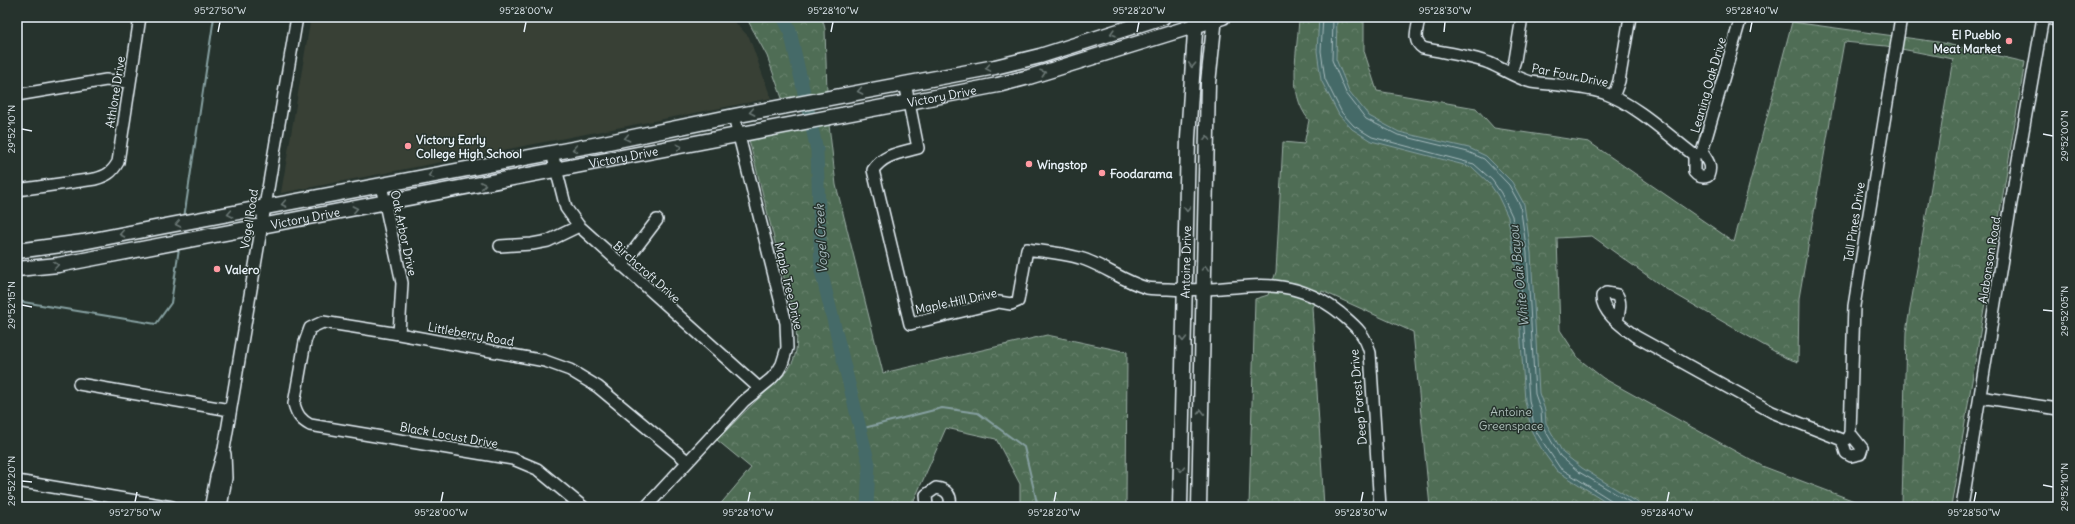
<svg xmlns="http://www.w3.org/2000/svg" width="2075" height="524" font-family="Delius,sans-serif">
  <style>
    .built { fill: #384036 }
    .park { fill: url(#park-crowns); stroke: #9cafa6; fill-rule: evenodd }
    .water { fill: #456a67; stroke: #86a0a1 }
    .lines { fill: none; stroke-linecap: round; stroke-linejoin: round }
    .shore { stroke: #a7bbbe; stroke-width: 1 }
    .stream { stroke: #86a0a1; stroke-width: 2 }
    .river { stroke: #456a67; stroke-width: 13 }
    .minor-casing { stroke: #e8f1f8; stroke-width: 14 }
    .major-casing { stroke: #e8f1f8; stroke-width: 17 }
    .minor { stroke: #26332d; stroke-width: 11 }
    .major { stroke: #26332d; stroke-width: 14 }
    .oneway { stroke: #6a7674 }
    .ticks { fill: none; stroke: #e8f1f8; stroke-width: 1.5 }
    .poi-dot { fill: #ff9aa2; stroke: #26332d; stroke-width: 1.5 }
    .labels { text-anchor: middle; dominant-baseline: central; stroke-width: 3; stroke-linejoin: round; paint-order: stroke }
    .poi-label { font-size: 12px; font-weight: bold; fill: #e8f1f8; stroke: #26332d; text-anchor: start }
    .street-label { font-size: 12px; fill: #e8f1f8; stroke: #26332d }
    .park-label { font-size: 12px; fill: #abbcb7; stroke: #26332d }
    .water-label { font-size: 13px; font-style: italic; fill: #a7bbbe; stroke: #26332d }
    .neatline { fill: none; stroke: #e8f1f8; stroke-width: 1.5 }
    .ticks-label { font-size: 10px; text-anchor: middle; fill: #e8f1f8 }
  </style>
  <defs>
    <pattern id="park-crowns" width="20" height="18" patternUnits="userSpaceOnUse"><rect width="20" height="18" fill="#506d55"/><path d="M2 6a3 3 0 1 1 6 0M12 15a3 3 0 1 1 6 0" fill="none" stroke="#69826e"/></pattern>
  </defs>
  <rect width="100%" height="100%" fill="#26332d"/>
  <filter id="ink" filterUnits="userSpaceOnUse"><feTurbulence type="fractalNoise" baseFrequency=".025" numOctaves="2"/><feDisplacementMap in="SourceGraphic" scale="8" xChannelSelector="R" yChannelSelector="G"/><feConvolveMatrix kernelMatrix="1 2 1 2 8 2 1 2 1" color-interpolation-filters="sRGB"/></filter>
  <g filter="url(#ink)">
    <!-- built -->
    <path class="built" d="M 311,17 L 730,17 L 749,37 L 771,98 L 281,193 Z"/>
    <!-- park -->
    <path class="park" d="M 746,17 L 822,17 L 825,29 L 827,92 L 783,101 L 767,56 Z
      M 1299,17 L 1364,17 L 1364,51 L 1377,91 L 1476,108 L 1494,128 L 1589,142 L 1734,242 L 1792,22 L 1938,42 L 2025,62 L 1951,507 L 1430,507 L 1413,332 L 1322,291 L 1312,307 L 1324,507 L 1249,507 L 1255,299 L 1268,295 L 1276,272 L 1283,142 L 1304,144 L 1309,120 C 1286,92 1298,50 1299,17 ZM 1844,42 L 1886,46 L 1953,59 L 1906,332 L 1902,505 L 1857,502 L 1762,466 L 1603,378 L 1579,359 L 1560,330 L 1557,238 L 1592,236 L 1666,289 L 1786,358 L 1798,362 L 1799,298 Z
      M 829,125 L 836,185 L 883,373 L 1047,335 L 1127,352 L 1126,507 L 1020,507 L 1020,484 L 996,439 L 946,428 L 911,507 L 718,507 L 751,468 L 717,440 C 730,427 743,413 757,400 C 789,371 803,364 794,317 L 749,140 Z"/>
    <!-- water -->
    <path class="water" d="M 1319,17 L 1337,17 L 1336,59 L 1349,91 L 1369,116 L 1399,132 L 1469,148 L 1486,156 L 1512,182 L 1524,204 L 1531,253 L 1539,393 L 1545,410 L 1546,423 L 1563,453 L 1582,468 L 1645,507 L 1615,507 L 1557,471 L 1544,453 L 1532,432 L 1525,401 L 1516,270 L 1508,217 L 1498,196 L 1489,183 L 1472,167 L 1371,141 L 1352,129 L 1339,115 L 1321,80 L 1317,51 Z"/>
    <g class="lines">
      <!-- shore -->
      <path class="shore" d="M 1323,17 L 1321,51 L 1325,79 L 1342,113 L 1354,126 L 1372,137 L 1474,164 L 1492,180 L 1501,193 L 1512,216 L 1520,270 L 1529,400 L 1535,430 L 1560,468 L 1614,502 L 1616,507
        M 1333,17 L 1332,60 L 1346,93 L 1366,119 L 1398,135 L 1468,152 L 1484,159 L 1509,185 L 1520,205 L 1527,253 L 1535,394 L 1541,411 L 1542,425 L 1560,456 L 1579,472 L 1638,507"/>
      <!-- stream -->
      <path class="stream" d="M 184,218 L 214,17
        M 17,301 L 156,324 L 171,303 L 179,248
        M 860,429 L 942,408 L 978,413 L 1024,447 L 1038,507"/>
      <!-- river -->
      <path class="river" d="M 783,17 L 790,31 L 817,150 L 821,271 L 869,464 L 867,507"/>
      <defs>
        <path id="minor" d="M 1419,19 C 1417,31 1412,41 1423,48 C 1445,53 1468,55 1489,63 C 1503,69 1516,78 1531,82 C 1555,85 1581,86 1604,93 C 1635,104 1668,135 1694,155 L 1694,172 C 1698,177 1702,178 1708,176 C 1712,166 1708,161 1702,152
          M 1511,73 L 1515,60 L 1522,17
          M 905,83 L 918,148 C 900,153 884,154 873,170 L 910,324 L 999,302 L 1011,304 L 1018,301 L 1027,249 C 1046,252 1067,253 1086,260 C 1107,268 1125,282 1147,288 C 1154,289 1161,289 1168,289 C 1233,295 1281,266 1340,313 C 1355,326 1365,333 1370,353 L 1380,507
          M 17,95 L 106,80 L 130,82
          M 1613,97 L 1619,81 L 1630,17
          M 552,153 L 566,208 L 579,226 L 759,388
          M 1697,154 L 1702,152 L 1741,17
          M 381,185 L 402,283 L 399,334
          M 17,190 L 95,179 C 106,176 112,173 118,162 L 140,17
          M 500,246 L 532,244 L 548,241 L 579,226
          M 622,266 L 657,220
          M 1617,321 C 1619,312 1622,303 1617,295 L 1606,293 L 1602,296 C 1601,312 1623,327 1635,336 L 1772,412 L 1842,440 L 1847,439 L 1850,433 L 1854,306 L 1901,17
          M 79,384 L 230,410
          M 1980,397 L 2058,409
          M 1842,440 L 1846,453 L 1851,456 L 1860,454 L 1862,448 L 1850,433
          M 17,481 L 172,507
          M 212,507 L 211,504 L 216,477 L 224,449 L 297,17
          M 221,507 L 226,478 L 225,454
          M 583,507 L 537,469 L 513,459 L 310,425 C 301,420 297,415 294,404 L 305,342 L 310,328 L 323,322 L 399,334 L 545,361 L 570,370 L 598,387 L 687,461
          M 646,507 L 744,401 L 771,379 L 778,371 L 782,364 L 787,348 L 786,323 L 734,116
          M 927,507 L 926,495 L 936,488 C 947,489 953,497 949,507
          M 1962,507 L 2018,160 L 2043,17"/>
        <g id="major">
          <path d="M 2050,17 L 2058,19"/>
          <path d="M 17,251 L 83,242 L 160,227 L 599,144 L 734,116 L 995,67 L 1040,56 L 1163,17"/>
          <path id="s1" d="M 17,269 L 58,265 L 998,85 L 1029,77 L 1223,17"/>
          <path id="s2" d="M 1180,507 L 1188,138 L 1196,17"/>
          <path d="M 1199,507 L 1208,83 L 1215,17"/>
        </g>
      </defs>
      <!-- minor casing -->
      <use href="#minor" class="minor-casing"/>
      <!-- major casing -->
      <use href="#major" class="major-casing"/>
      <!-- minor -->
      <use href="#minor" class="minor"/>
      <!-- major -->
      <use href="#major" class="major"/>
    </g>
    <!-- one-way arrows -->
    <defs><path id="oneway-chevron" d="M-2-3.5L2.5 0L-2 3.5" fill="none" stroke-width="1.6" stroke-linecap="round" stroke-linejoin="round"/></defs>
    <g class="oneway">
      <use href="#oneway-chevron" transform="translate(1113 33) rotate(163)"/>
      <use href="#oneway-chevron" transform="translate(1192 65) rotate(93)"/>
      <use href="#oneway-chevron" transform="translate(988 68) rotate(170)"/>
      <use href="#oneway-chevron" transform="translate(1043 73) rotate(-18)"/>
      <use href="#oneway-chevron" transform="translate(860 91) rotate(169)"/>
      <use href="#oneway-chevron" transform="translate(752 112) rotate(169)"/>
      <use href="#oneway-chevron" transform="translate(627 138) rotate(168)"/>
      <use href="#oneway-chevron" transform="translate(1207 138) rotate(-89)"/>
      <use href="#oneway-chevron" transform="translate(679 147) rotate(-11)"/>
      <use href="#oneway-chevron" transform="translate(575 149) rotate(170)"/>
      <use href="#oneway-chevron" transform="translate(431 175) rotate(170)"/>
      <use href="#oneway-chevron" transform="translate(483 185) rotate(-10)"/>
      <use href="#oneway-chevron" transform="translate(284 204) rotate(169)"/>
      <use href="#oneway-chevron" transform="translate(355 209) rotate(-11)"/>
      <use href="#oneway-chevron" transform="translate(1187 209) rotate(91)"/>
      <use href="#oneway-chevron" transform="translate(230 214) rotate(169)"/>
      <use href="#oneway-chevron" transform="translate(178 224) rotate(169)"/>
      <use href="#oneway-chevron" transform="translate(122 234) rotate(169)"/>
      <use href="#oneway-chevron" transform="translate(56 265) rotate(-7)"/>
      <use href="#oneway-chevron" transform="translate(1205 268) rotate(-89)"/>
      <use href="#oneway-chevron" transform="translate(1183 339) rotate(91)"/>
      <use href="#oneway-chevron" transform="translate(1201 412) rotate(-89)"/>
      <use href="#oneway-chevron" transform="translate(1181 469) rotate(91)"/>
    </g>
  </g>
  <!-- ticks -->
  <path class="ticks" d="M 218,32 L 220,22M 524,32 L 526,22M 831,32 L 833,22M 1137,32 L 1139,22M 1444,32 L 1445,22M 1750,32 L 1752,22M 22,129 L 32,131M 2043,134 L 2053,136M 22,305 L 32,307M 2043,310 L 2053,311M 22,481 L 32,482M 2043,485 L 2053,487M 135,502 L 137,492M 441,502 L 443,492M 748,502 L 750,492M 1054,502 L 1056,492M 1361,502 L 1363,492M 1667,502 L 1669,492M 1974,502 L 1976,492"/>
  <!-- markers -->
  <g class="poi-dot">
    <circle cx="2009" cy="41" r="4"/>
    <circle cx="408" cy="146" r="4"/>
    <circle cx="1029" cy="164" r="4"/>
    <circle cx="1102" cy="173" r="4"/>
    <circle cx="217" cy="269" r="4"/>
  </g>
  <g class="labels">
    <!-- poi labels -->
    <g class="poi-label">
      <text x="2001" y="34" text-anchor="end">El Pueblo<tspan x="2001" dy="14">Meat Market</tspan></text>
      <text x="416" y="139">Victory Early<tspan x="416" dy="14">College High School</tspan></text>
      <text x="1037" y="164">Wingstop</text>
      <text x="1110" y="173">Foodarama</text>
      <text x="225" y="269">Valero</text>
    </g>
    <!-- street labels -->
    <g class="street-label">
      <text transform="translate(1570 75) rotate(11)">Par Four Drive</text>
      <text transform="translate(1708 85) rotate(-74)">Leaning Oak Drive</text>
      <text transform="translate(115 92) rotate(-81)">Athlone Drive</text>
      <text stroke="none"><textPath href="#s1" startOffset="941">Victory Drive</textPath></text>
      <text stroke="none"><textPath href="#s1" startOffset="617">Victory Drive</textPath></text>
      <text transform="translate(249 219) rotate(-81)">Vogel Road</text>
      <text stroke="none"><textPath href="#s1" startOffset="293">Victory Drive</textPath></text>
      <text transform="translate(1854 222) rotate(-81)">Tall Pines Drive</text>
      <text transform="translate(404 233) rotate(78)">Oak Arbor Drive</text>
      <text transform="translate(1989 260) rotate(-81)">Alabonson Road</text>
      <text stroke="none"><textPath href="#s2" startOffset="245">Antoine Drive</textPath></text>
      <text transform="translate(647 272) rotate(42)">Birchcroft Drive</text>
      <text transform="translate(789 286) rotate(77)">Maple Tree Drive</text>
      <text transform="translate(956 301) rotate(-12)">Maple Hill Drive</text>
      <text transform="translate(471 334) rotate(10)">Littleberry Road</text>
      <text transform="translate(1358 397) rotate(-95)">Deep Forest Drive</text>
      <text transform="translate(449 435) rotate(10)">Black Locust Drive</text>
    </g>
    <!-- park labels -->
    <g class="park-label">
      <text x="1511" y="411">Antoine<tspan x="1511" dy="14">Greenspace</tspan></text>
    </g>
    <!-- water labels -->
    <g class="water-label">
      <text transform="translate(821 239) rotate(-93)">Vogel Creek</text>
      <text transform="translate(1519 276) rotate(-96)">White Oak Bayou</text>
    </g>
  </g>
  <!-- margin -->
  <rect width="2075" height="524" fill="none" stroke="#26332d" stroke-width="44"/>
  <rect x="22" y="22" width="2031" height="480" class="neatline"/>
  <g class="ticks-label">
    <text x="220" y="14">95°27'50"W</text>
    <text x="526" y="14">95°28'00"W</text>
    <text x="833" y="14">95°28'10"W</text>
    <text x="1139" y="14">95°28'20"W</text>
    <text x="1445" y="14">95°28'30"W</text>
    <text x="1752" y="14">95°28'40"W</text>
    <text transform="translate(11 129) rotate(-90)" y="4">29°52'10"N</text>
    <text transform="translate(2064 136) rotate(-90)" y="4">29°52'00"N</text>
    <text transform="translate(11 305) rotate(-90)" y="4">29°52'15"N</text>
    <text transform="translate(2064 311) rotate(-90)" y="4">29°52'05"N</text>
    <text transform="translate(11 481) rotate(-90)" y="4">29°52'20"N</text>
    <text transform="translate(2064 487) rotate(-90)" y="4">29°52'10"N</text>
    <text x="135" y="516">95°27'50"W</text>
    <text x="441" y="516">95°28'00"W</text>
    <text x="748" y="516">95°28'10"W</text>
    <text x="1054" y="516">95°28'20"W</text>
    <text x="1361" y="516">95°28'30"W</text>
    <text x="1667" y="516">95°28'40"W</text>
    <text x="1974" y="516">95°28'50"W</text>
  </g>
</svg>
